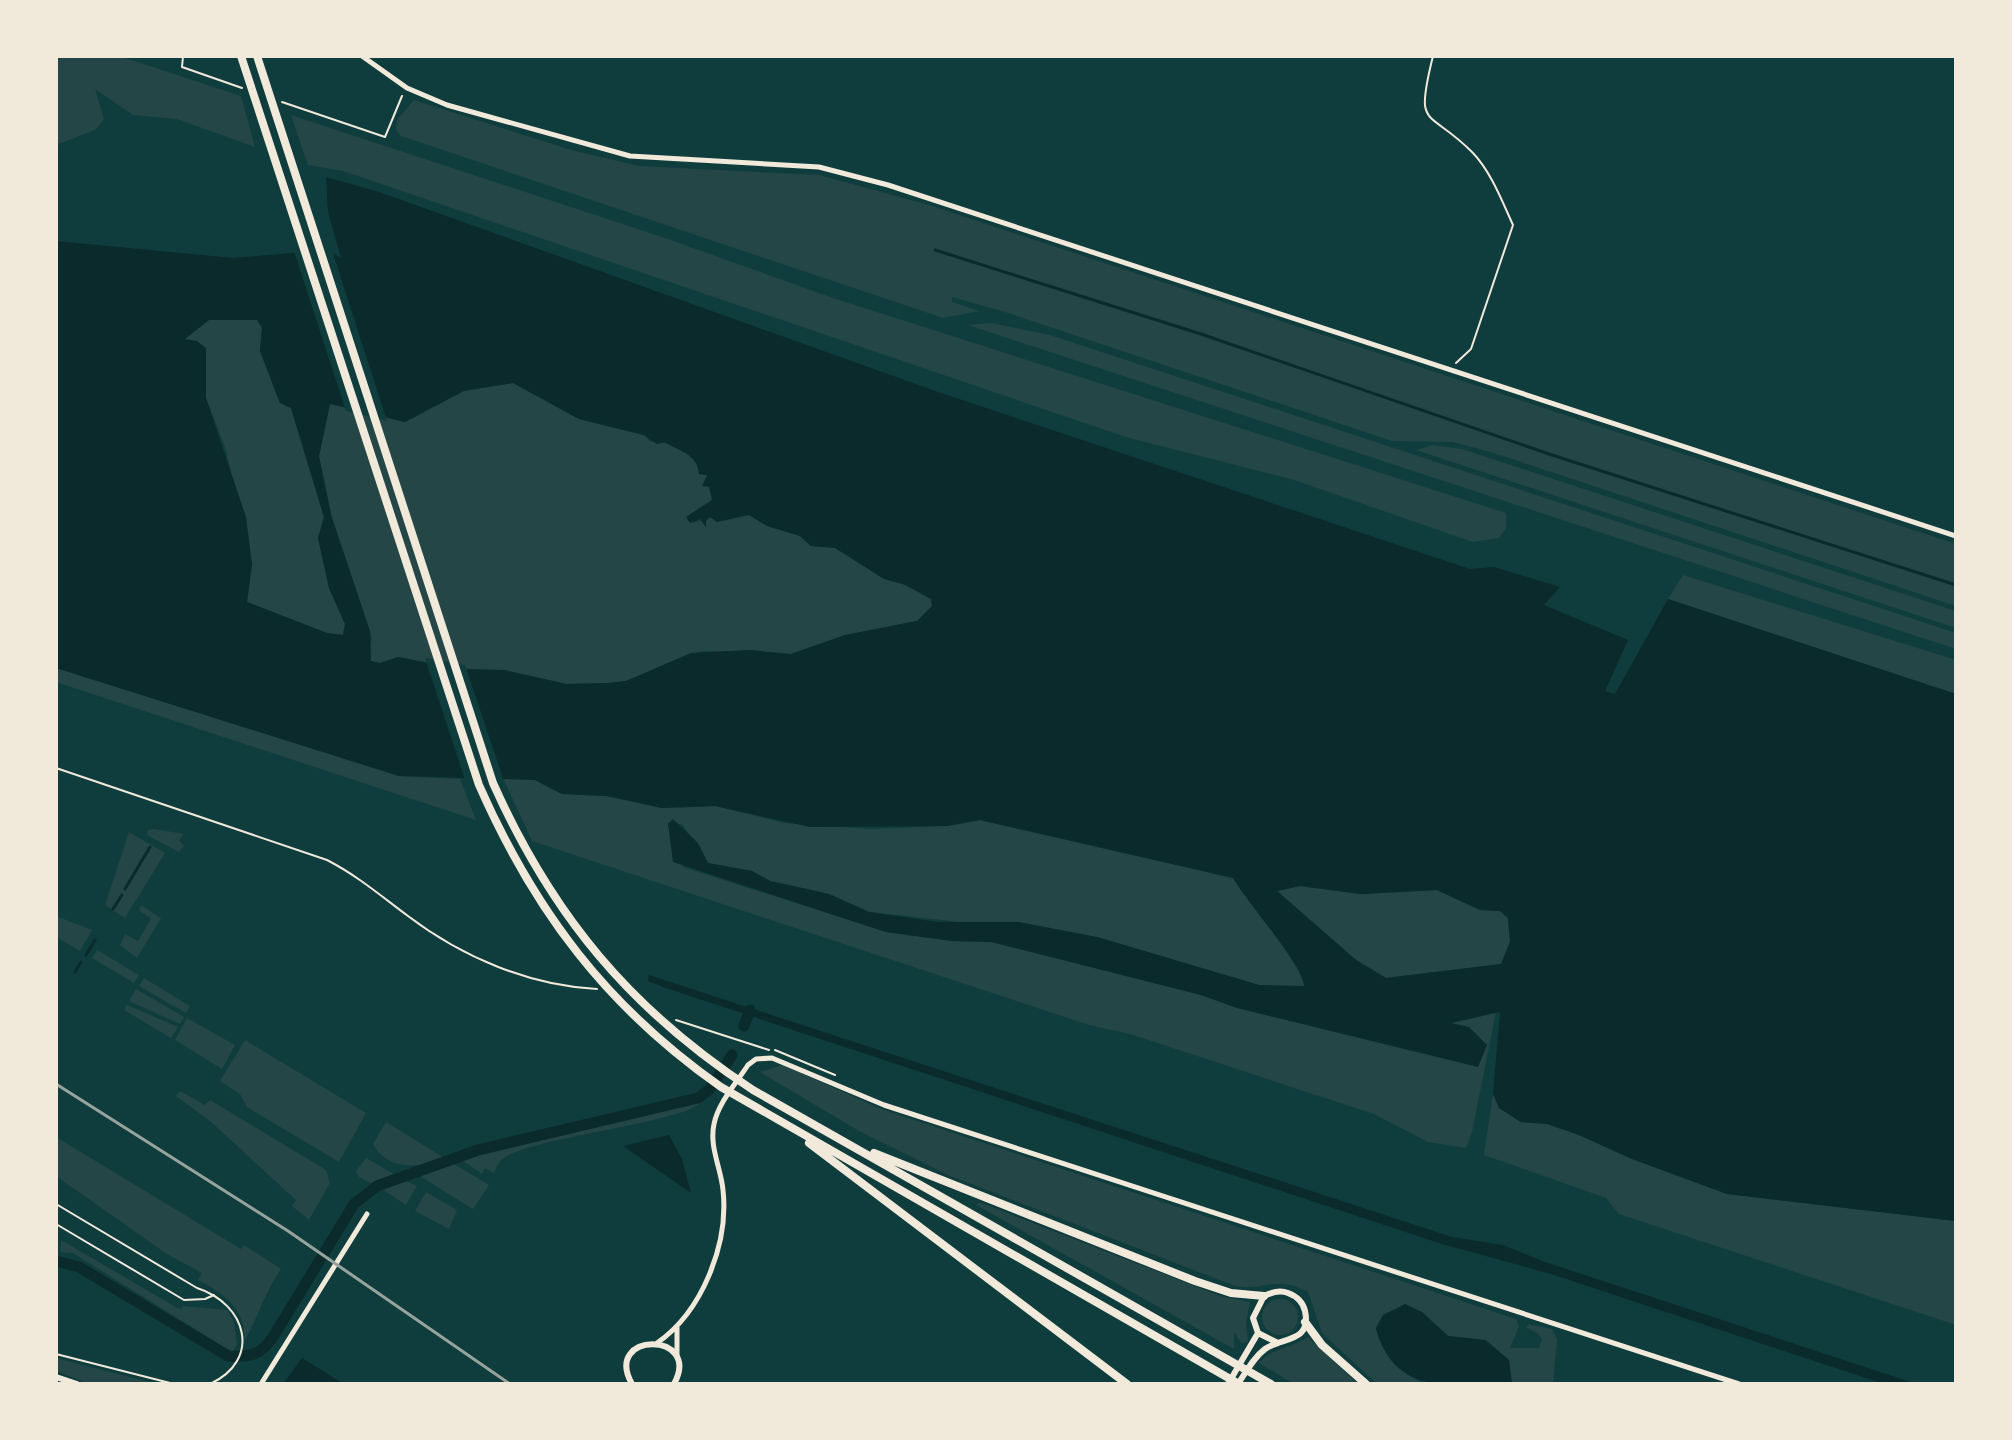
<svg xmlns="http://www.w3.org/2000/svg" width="2012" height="1440" font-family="Roboto,sans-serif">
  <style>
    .green { fill: #244646 }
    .water { fill: #0a2a2b; fill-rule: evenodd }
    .pier { fill: #0f3d3e }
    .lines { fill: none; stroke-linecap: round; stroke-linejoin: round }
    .stream { stroke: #0a2a2b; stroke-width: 3 }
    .canal { stroke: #0a2a2b; stroke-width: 11 }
    .path { stroke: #f1e9da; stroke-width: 2 }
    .service { stroke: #f1e9da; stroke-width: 2 }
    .minor { stroke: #f1e9da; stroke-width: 5 }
    .tertiary { stroke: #f1e9da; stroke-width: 6 }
    .trunk { stroke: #f1e9da; stroke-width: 8 }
    .rail { stroke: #97a49c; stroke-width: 3 }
  </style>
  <rect width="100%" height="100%" fill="#0f3d3e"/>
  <!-- green -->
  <path class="green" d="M 56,56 L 119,56 L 241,96 L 255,147 L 177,119 L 133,115 L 95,89 L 104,119 L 95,130 L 56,145 Z
    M 414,100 L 571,150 L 639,166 L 819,175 L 929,205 L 1956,544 L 1956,606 L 1494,453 L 1453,442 L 1392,441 L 1005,312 L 952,297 L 952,302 L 979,311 L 943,318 L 401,136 L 396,130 L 397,120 Z
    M 291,115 L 665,238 L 833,298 L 1506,513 L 1506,528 L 1499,538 L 1473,542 L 1294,480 L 1126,437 L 343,171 L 308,165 Z
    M 209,320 L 257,320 L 262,328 L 260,351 L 280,403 L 291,408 L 324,517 L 318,538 L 329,588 L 345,624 L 343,635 L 327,633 L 247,602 L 252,564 L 225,447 L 206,398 L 206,348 L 184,339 Z
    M 992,323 L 1050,335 L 1956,633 L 1956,649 L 968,325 Z
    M 513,383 L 579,419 L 644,435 L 651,442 C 669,441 699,453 699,474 L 707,475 L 712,500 L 690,520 L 693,523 L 710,517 L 717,521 L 749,515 L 767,526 L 800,536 L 811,546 L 835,548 L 931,599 L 932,606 L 917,621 L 845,635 L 791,654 L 702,651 L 626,681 L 609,683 L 567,684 L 504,670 L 459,669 L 398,657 L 380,663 L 371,661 L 369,650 L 372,638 L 332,518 L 321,470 L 319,456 L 330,403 L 405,422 L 464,390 Z
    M 1433,445 L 1462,449 L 1956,611 L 1956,628 L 1416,450 Z
    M 1683,575 L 1956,660 L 1956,694 L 1668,599 Z
    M 56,668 L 399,776 L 460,779 L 476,820 L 56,682 Z
    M 503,778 L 535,780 L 562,794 L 607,796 L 662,808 L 715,806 L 784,823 L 870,829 L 947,826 L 980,820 L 1233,878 C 1247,901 1305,967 1304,987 L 1259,985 L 1097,937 L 869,912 L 829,894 L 770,881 L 752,871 L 708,863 L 682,824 L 668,824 L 683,867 L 886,932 L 952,941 L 991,942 L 1201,995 L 1237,1008 L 1478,1066 L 1469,1027 L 1450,1023 L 1496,1012 L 1472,1132 L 1466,1148 L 1428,1142 L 1374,1114 L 1130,1034 L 1089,1025 L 532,841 Z
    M 154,829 L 184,834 L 179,840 L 184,846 L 179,852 L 147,835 L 148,830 Z
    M 129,832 L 165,853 L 125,918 L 105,905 Z
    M 1300,886 L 1361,894 L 1437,890 L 1480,910 L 1500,911 L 1508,918 L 1510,942 L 1501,964 L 1386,978 L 1356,960 L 1277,891 Z
    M 141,905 L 161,918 L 137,958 L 120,945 L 125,934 L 138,941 L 151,919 L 139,910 Z
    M 56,916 L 92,930 L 80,951 L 56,937 Z
    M 97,950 L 139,975 L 134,983 L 92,958 Z
    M 144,978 L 190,1006 L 186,1013 L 139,986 Z
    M 136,989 L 184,1017 L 180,1024 L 129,1001 Z
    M 127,1005 L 178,1027 L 171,1038 L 124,1010 Z
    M 187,1018 L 235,1045 L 222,1069 L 175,1040 Z
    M 245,1040 L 366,1113 L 339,1162 L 247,1107 L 240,1094 L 220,1081 Z
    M 783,1065 L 881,1109 L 1516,1319 L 1519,1326 L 1510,1348 L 1539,1348 L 1542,1339 L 1537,1333 L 1526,1328 L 1529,1324 L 1552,1329 L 1557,1339 L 1553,1384 L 1512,1384 L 1509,1360 L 1486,1340 L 1448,1336 L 1422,1312 L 1376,1328 C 1383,1356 1398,1372 1425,1384 L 1377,1384 L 1322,1333 L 1308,1292 C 1274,1274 1267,1292 1235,1286 L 948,1175 L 859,1131 L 760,1072 Z
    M 180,1091 L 205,1105 L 210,1100 L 326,1170 L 330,1183 L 309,1220 L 292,1206 L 296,1200 L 210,1121 L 176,1096 Z
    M 1493,1094 L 1499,1108 L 1521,1122 L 1547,1124 L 1579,1135 L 1632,1159 L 1727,1194 L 1956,1221 L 1956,1325 L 1619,1214 L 1606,1198 L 1484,1155 Z
    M 701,1100 C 698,1121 531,1137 504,1158 C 499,1161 496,1168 494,1173 L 485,1168 L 482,1174 L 462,1160 Z
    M 386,1122 L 446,1159 C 421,1167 388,1172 373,1144 Z
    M 56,1137 L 241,1249 L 244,1245 L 281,1269 C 265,1292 258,1317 244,1342 C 247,1309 224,1294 198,1280 L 202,1273 L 167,1254 L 56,1176 Z
    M 366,1158 L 394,1174 L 372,1184 L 359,1177 L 356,1171 Z
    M 449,1161 L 489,1185 L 473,1209 L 421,1177 L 424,1174 L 418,1171 Z
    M 402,1179 L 417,1186 L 406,1205 L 379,1187 Z
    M 426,1192 L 457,1210 L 449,1229 L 415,1211 Z
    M 979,1202 L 1220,1296 L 1250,1302 L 1246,1322 L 1248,1342 L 1241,1343 L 1234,1331 L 1234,1349 L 976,1205 Z
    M 61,1240 L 181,1310 L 183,1306 L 227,1310 L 234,1322 L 237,1345 L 232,1352 L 73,1253 L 60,1252 Z
    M1262 1317a18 18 0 1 1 36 0a18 18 0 1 1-36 0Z
    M 1308,1337 L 1358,1384 L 1294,1384 L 1259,1363 C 1270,1348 1293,1348 1308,1337 Z
    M 56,1358 L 157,1384 L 89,1384 L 56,1371 Z"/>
  <!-- water -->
  <path class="water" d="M 326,177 L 379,192 L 941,393 L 1470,569 L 1494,567 L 1560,587 L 1544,605 L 1628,640 L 1605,691 L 1615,694 L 1668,599 L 1956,694 L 1956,1221 L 1727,1194 L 1632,1159 L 1579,1135 L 1547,1124 L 1521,1122 L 1499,1108 L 1493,1094 L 1500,1012 L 1451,1023 L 1469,1027 L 1487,1045 L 1478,1067 L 1237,1008 L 1201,995 L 992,942 L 952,941 L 886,932 L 673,862 L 668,824 L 673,819 L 698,843 L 708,863 L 752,871 L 770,881 L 829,894 L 869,912 L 938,922 L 1019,922 L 1097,937 L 1259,985 L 1304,986 C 1305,968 1246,901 1233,878 L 980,820 L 947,826 L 810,827 L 715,806 L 662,808 L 607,796 L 562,794 L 535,780 L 399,776 L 56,668 L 56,241 L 233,258 L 328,250 L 341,258 L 328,212 ZM 209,320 L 257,320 L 262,327 L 260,351 L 280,403 L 291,408 L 324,517 L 318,538 L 329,588 L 345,624 L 343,635 L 327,633 L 247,602 L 252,564 L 246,517 L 206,398 L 206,348 L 197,341 L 185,339 ZM 513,383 L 579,419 L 644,435 L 657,444 L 665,442 C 680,452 698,454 699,474 L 707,475 L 702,486 L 709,487 L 712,500 L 686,517 L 690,523 L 700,519 L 706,527 L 706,521 L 710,517 L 717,522 L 749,515 L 767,526 L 800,536 L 811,546 L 835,548 L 884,579 L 906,585 L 931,599 L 932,606 L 917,621 L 845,635 L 791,654 L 750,650 L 691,653 L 626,681 L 609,683 L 567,684 L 504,670 L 459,669 L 398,657 L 380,663 L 371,661 L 370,631 L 332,518 L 319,456 L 330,404 L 405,422 L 464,391 ZM 1300,886 L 1361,894 L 1437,890 L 1480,910 L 1500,911 L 1508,918 L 1510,942 L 1501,964 L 1386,978 L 1356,960 L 1277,891 Z
    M 649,975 L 1452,1237 L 1503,1245 L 1545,1262 L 1917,1384 L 1884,1384 L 1551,1274 L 1442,1244 L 663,987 L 648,981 Z
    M 669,1135 L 682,1159 L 691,1193 L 623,1146 Z
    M 1405,1304 L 1422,1312 L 1448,1336 L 1485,1340 L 1509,1360 L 1512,1384 C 1455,1384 1394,1398 1376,1328 L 1383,1315 Z
    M 302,1358 L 344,1384 L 283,1384 Z"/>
  <!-- pier -->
  <path class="pier" d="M 312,245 L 331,247 L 387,421 L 346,411 L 293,248 Z
    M 425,658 L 465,665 L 505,784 L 466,783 Z"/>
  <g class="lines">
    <!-- stream -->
    <path class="stream" d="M 935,250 L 1201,334 L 1555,456 L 1956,585
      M 125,889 L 150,847
      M 113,909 L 122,895
      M 86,955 L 95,940
      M 75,972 L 81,962"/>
    <!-- canal -->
    <path class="canal" d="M 744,1026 L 750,1010
      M 56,1261 L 79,1267 L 228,1356 C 250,1357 260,1356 273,1337 L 354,1204 L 377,1186 L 478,1150 L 698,1098 L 709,1090 L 732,1055"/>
    <!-- path -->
    <path class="path" d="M 183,56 L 182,67 L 242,88
      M 1433,56 C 1414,132 1428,107 1473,153 C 1491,172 1502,201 1513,225 L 1471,349 L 1456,363
      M 282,102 L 385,137 L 402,96
      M 56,768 L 327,860 C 358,876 381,896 408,916 C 462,957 530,986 597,989
      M 676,1020 L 769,1050
      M 775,1050 L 835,1075"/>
    <!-- service -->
    <path class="service" d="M 56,1204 L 197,1288 C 247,1304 262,1360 210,1384
      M 56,1224 L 184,1300 L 205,1299 L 214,1295
      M 56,1354 L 174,1384"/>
    <!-- minor -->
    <path class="minor" d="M 362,56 L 407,88 L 447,105 L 630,156 L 819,167 L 888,185 L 1956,536
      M 657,1343 C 702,1312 729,1244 723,1190 C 721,1168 709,1147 714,1124 C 718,1103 737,1082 748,1065 L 756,1059 L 772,1058 L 884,1105 L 1739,1384
      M 677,1357 L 677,1328
      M 261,1384 L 367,1214"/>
    <!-- tertiary -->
    <path class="tertiary" d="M 56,1377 L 77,1384
      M 632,1384 C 602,1331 703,1331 674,1384
      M 1228,1384 L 1258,1333
      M 1238,1384 C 1246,1372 1253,1358 1265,1349 C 1281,1337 1312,1343 1305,1311 C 1303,1302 1296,1296 1288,1293 C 1280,1290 1272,1292 1264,1296 L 1253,1318 L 1258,1333 L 1278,1343"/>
    <!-- trunk -->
    <path class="trunk" d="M 241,56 L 479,785 C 535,912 607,1007 721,1087 L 1239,1384
      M 257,56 L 493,783 C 553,917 631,1010 753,1090 L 1271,1384
      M 809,1143 L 1127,1384
      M 874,1153 L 1195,1281 L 1231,1293 L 1264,1296
      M 1305,1322 L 1322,1345 L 1366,1384"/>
    <!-- rail -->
    <path class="rail" d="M 56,1084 L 288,1231 L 510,1384"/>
  </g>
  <!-- border -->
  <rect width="2012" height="1440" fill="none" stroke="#f1e9da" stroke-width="116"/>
</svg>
